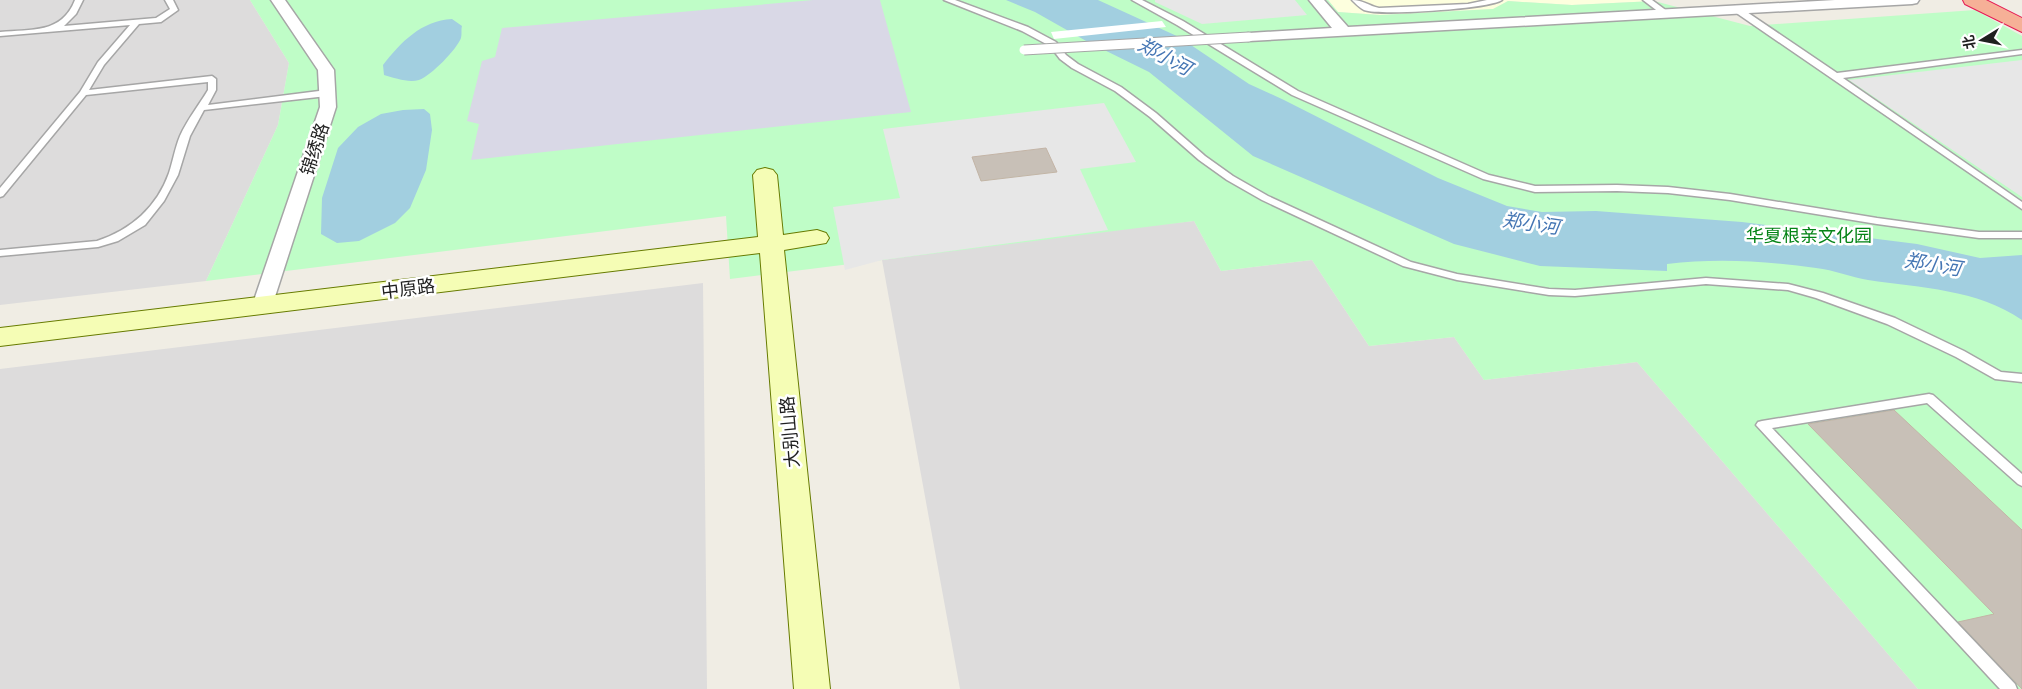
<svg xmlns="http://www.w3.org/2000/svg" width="2022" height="689" font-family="'Noto Sans','Noto Sans SC',sans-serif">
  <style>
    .residential { fill: #dddcdc }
    .education { fill: #fdffde }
    .park { fill: #bffdc7 }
    .parking { fill: #e7e7e7; fill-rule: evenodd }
    .plaza { fill: #d9d8e6 }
    .water { fill: #a2cfe0 }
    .pier { fill: #fff }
    .building { fill: #c8c0b7; stroke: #c3b4a6 }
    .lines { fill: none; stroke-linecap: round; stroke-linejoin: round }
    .service-casing { stroke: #a6a6a6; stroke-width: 3 }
    .minor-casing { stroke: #a6a6a6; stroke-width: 3 }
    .secondary-casing { stroke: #677b00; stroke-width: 2 }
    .trunk-casing { stroke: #e51a54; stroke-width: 2 }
    .service { fill: #fff; fill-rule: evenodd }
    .minor { fill: #fff; fill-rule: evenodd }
    .secondary { fill: #f5fdb5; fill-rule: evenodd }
    .trunk { fill: #f6b097; fill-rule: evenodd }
    .service-bridge-casing { stroke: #a6a6a6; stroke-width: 11; stroke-linecap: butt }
    .service-bridge { stroke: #fff; stroke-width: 9 }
    .labels { text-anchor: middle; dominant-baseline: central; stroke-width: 5; stroke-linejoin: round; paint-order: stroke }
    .street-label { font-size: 18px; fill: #1f1f1f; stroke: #fff }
    .park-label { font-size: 18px; fill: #058417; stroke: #fff }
    .water-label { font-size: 19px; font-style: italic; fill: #4576b4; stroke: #fff }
  </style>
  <rect width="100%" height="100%" fill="#f0ede4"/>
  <!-- residential -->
  <path class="residential" d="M 0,0 L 250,0 L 289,63 L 278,125 L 206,281 L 0,305 Z
    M 1194,221 L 1221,271 L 1312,260 L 1369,346 L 1454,337 L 1484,380 L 1637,362 L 1918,689 L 960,689 L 882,260 L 1108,230 Z
    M 703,283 L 707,689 L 0,689 L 0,369 Z"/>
  <!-- education -->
  <path class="education" d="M 1328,0 L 1653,0 L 1654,1 L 1572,5 L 1508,1 L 1494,9 L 1380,15 L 1338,12 Z"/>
  <!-- park -->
  <path class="park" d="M 250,0 L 1328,0 L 1338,12 L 1380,15 L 1493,9 L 1508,1 L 1572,5 L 1654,1 L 1750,26 L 1975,10 L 2022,36 L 2022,689 L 1918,689 L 1637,362 L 1484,380 L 1454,337 L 1369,346 L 1312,260 L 1221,271 L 1194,221 L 730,279 L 726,216 L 206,281 L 278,125 L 289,63 Z"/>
  <!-- parking -->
  <path class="parking" d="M 1155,0 L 1295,0 L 1307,15 L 1202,24 L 1155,2 Z
    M 2022,60 L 2022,197 L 1849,80 Z
    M 1104,103 L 1136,162 L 1080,169 L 1108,230 L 882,260 L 845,270 L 833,207 L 900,198 L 883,129 ZM 973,158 L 1056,172 L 981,181 Z"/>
  <!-- plaza -->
  <path class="plaza" d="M 813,0 L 880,0 L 911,112 L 471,160 L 479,124 L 467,121 L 482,61 L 495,57 L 502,28 Z"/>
  <!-- water -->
  <path class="water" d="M 1006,0 L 1098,0 L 1179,37 L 1249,84 L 1284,100 L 1438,178 L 1507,206 L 1542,212 L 1596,211 L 1742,222 L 1917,244 L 1980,258 L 2022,255 L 2022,320 C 1977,289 1921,288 1868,280 C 1851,277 1834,270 1816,268 C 1767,261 1716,258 1667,264 L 1667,271 L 1540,266 L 1454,244 L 1253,156 L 1149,72 L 1088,42 L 1035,12 Z
    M 452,19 L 462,26 C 461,29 462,34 461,38 C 457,49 431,76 419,80 C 408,83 395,78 384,75 L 383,65 C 401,42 421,21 452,19 Z
    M 424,109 L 430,114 L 432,130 L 426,170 L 410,208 L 395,223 L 359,241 L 337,243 L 321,234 L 322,198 L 338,148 L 358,127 L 381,114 L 403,110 Z"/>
  <!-- pier -->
  <path class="pier" d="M 1162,21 L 1166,27 L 1054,39 L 1051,32 Z"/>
  <!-- building -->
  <path class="building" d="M 1046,148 L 1057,172 L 981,181 L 972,157 Z
    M 1894,410 L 2022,530 L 2022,689 L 1958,622 L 1994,614 L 1808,424 Z"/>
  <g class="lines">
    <defs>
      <path id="service" d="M 75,0 L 83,0 L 76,14 L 64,26 L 156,18 L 170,9 L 165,0 L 173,0 L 178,10 L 161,22 L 139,24 L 104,65 L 89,90 L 212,76 L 216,79 L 216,90 L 208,105 L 327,90 L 331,93 L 327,96 L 204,110 L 190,136 L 178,175 L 164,201 L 145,225 L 118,241 L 98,247 L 0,256 L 0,250 L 97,241 C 131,230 157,207 169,173 C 173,161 175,148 180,136 C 187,120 199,105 208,90 L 208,82 L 86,95 L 3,196 L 0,197 L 0,188 L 80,92 L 98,62 L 130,25 L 0,36 L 0,32 C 31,29 62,34 75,0 Z
        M 944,0 L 955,0 L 1028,27 L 1056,42 L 1066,55 L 1078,64 L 1121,87 L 1156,113 L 1205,156 L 1233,176 L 1268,196 L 1411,262 L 1457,274 L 1549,289 L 1575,290 L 1706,278 L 1788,284 L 1823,293 L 1895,318 L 1964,351 L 2001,372 L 2022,374 L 2022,382 L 1995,379 L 1956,357 L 1887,324 L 1816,298 L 1788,290 L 1706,284 L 1575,296 L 1549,295 L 1457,280 L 1403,266 L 1262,200 L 1227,180 L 1199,160 L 1150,117 L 1115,91 L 1072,68 L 1060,59 L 1050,46 L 1022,31 Z
        M 1132,0 L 1142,0 L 1183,21 L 1298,91 L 1489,175 L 1535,186 L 1617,185 L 1668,187 L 1730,194 L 1877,218 L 1979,232 L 2022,232 L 2022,238 L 1979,238 L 1877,224 L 1730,200 L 1668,193 L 1617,191 L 1535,192 L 1483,179 L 1292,95 L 1177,25 Z
        M 1352,0 C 1363,0 1369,6 1379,8 L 1468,4 L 1487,0 L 1502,0 C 1489,9 1380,16 1364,10 C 1360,8 1355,3 1352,0 Z
        M 1643,0 L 1652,0 L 1671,14 L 1664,16 Z
        M 1735,8 L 1741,8 L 1837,73 L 2022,50 L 2022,54 L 1843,78 L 2022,202 L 2022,209 L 1735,12 Z
        M 1929,394 L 1933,395 L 2022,474 L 2022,486 L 2018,484 L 1927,403 L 1772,428 L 2015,684 L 2017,689 L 2000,689 L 1756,425 L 1758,422 L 1762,421 Z"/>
      <path id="minor" d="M 271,0 L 285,0 L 334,70 L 336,107 L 272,306 L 269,311 L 262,313 L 255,311 L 252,306 L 320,107 L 318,70 Z
        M 1309,0 L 1324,0 L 1348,27 L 1835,0 L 1919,0 L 1917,3 L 1912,4 L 1249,41 L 1244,40 L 1242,37 L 1244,34 L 1249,33 L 1332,28 Z"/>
      <path id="secondary" d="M 765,168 L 773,170 L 777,175 L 783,235 L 817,230 L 826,233 L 829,238 L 826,243 L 784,250 L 830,689 L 794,689 L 760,253 L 0,346 L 0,328 L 758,237 L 753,175 L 757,170 Z"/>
      <path id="trunk" d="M 1963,0 L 1986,0 L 2022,18 L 2022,32 L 1965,4 Z"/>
    </defs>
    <!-- service casing -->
    <use href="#service" class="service-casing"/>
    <!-- minor casing -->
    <use href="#minor" class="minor-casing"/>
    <!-- secondary casing -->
    <use href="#secondary" class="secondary-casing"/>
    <!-- trunk casing -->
    <use href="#trunk" class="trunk-casing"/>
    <!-- service -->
    <use href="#service" class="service"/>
    <!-- minor -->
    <use href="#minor" class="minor"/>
    <!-- secondary -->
    <use href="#secondary" class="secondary"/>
    <!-- trunk -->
    <use href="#trunk" class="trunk"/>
    <defs>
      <path id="service-bridge" d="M 1024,50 L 1249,37"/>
    </defs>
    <!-- service-bridge casing -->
    <use href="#service-bridge" class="service-bridge-casing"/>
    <!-- service-bridge -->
    <use href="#service-bridge" class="service-bridge"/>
  </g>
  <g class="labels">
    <!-- street labels -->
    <g class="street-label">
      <text transform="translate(314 149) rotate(-72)">锦绣路</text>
      <text transform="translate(408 288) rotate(-7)">中原路</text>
      <text transform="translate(789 432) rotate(-95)">大别山路</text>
    </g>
    <!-- park labels -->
    <g class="park-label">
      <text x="1809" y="235">华夏根亲文化园</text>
    </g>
    <!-- water labels -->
    <g class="water-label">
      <text transform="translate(1165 56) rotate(28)">郑小河</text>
      <text transform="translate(1531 223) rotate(8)">郑小河</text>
      <text transform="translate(1933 264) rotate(9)">郑小河</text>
    </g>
  </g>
  <!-- north arrow -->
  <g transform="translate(1982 40) rotate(260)" stroke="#ffffff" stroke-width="4" paint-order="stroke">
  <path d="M0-4L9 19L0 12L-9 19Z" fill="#1f1f1f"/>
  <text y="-8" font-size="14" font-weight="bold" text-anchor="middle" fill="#1f1f1f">北</text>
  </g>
</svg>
